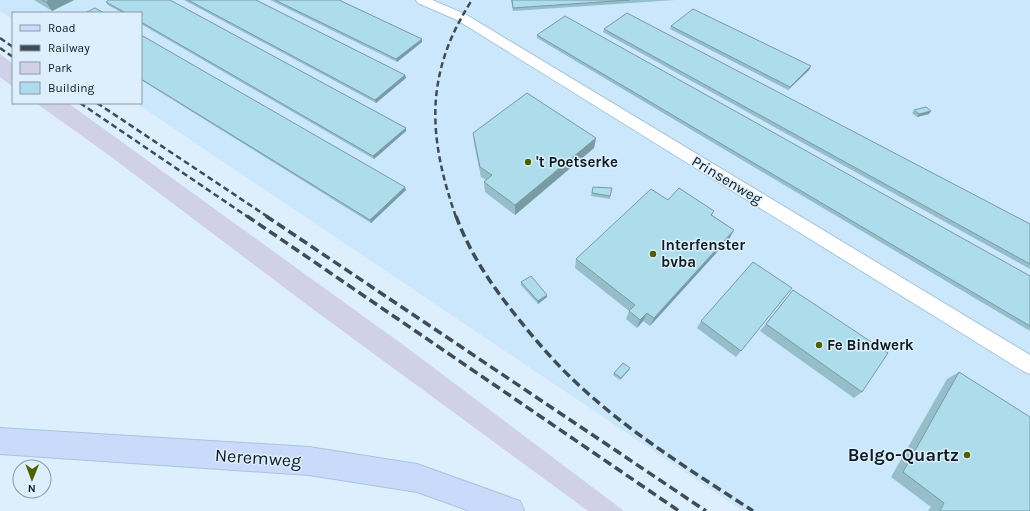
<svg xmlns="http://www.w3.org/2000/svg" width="1030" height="511" font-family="Karla,sans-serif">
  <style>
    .built { fill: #cae7fc }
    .green { fill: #d1d0e9 }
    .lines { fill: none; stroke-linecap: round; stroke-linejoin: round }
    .street-casing { stroke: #a8c5d9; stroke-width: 2 }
    .secondary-casing { stroke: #a8c5d9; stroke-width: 2 }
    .street { fill: #fff; fill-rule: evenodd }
    .secondary { fill: #cadafb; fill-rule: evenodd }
    .rail-far1 { stroke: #3f4c54; stroke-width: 2.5; stroke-dasharray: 6 3.5; stroke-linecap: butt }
    .rail { stroke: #3f4c54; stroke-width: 3.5; stroke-dasharray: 9 4.5; stroke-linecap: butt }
    .wall { fill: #95bec9 }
    .shaded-wall { fill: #799ba4 }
    .building { fill: #adddea; stroke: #799ba4 }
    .poi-dot { fill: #515f00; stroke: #ddeffc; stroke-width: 1.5 }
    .labels { text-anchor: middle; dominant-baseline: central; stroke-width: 3; stroke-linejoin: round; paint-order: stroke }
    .poi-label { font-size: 15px; font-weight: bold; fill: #0f1a21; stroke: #ddeffc; text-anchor: start }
    .street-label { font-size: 15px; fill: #0f1a21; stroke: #ddeffc }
    .near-poi-label { font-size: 18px; font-weight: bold; fill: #0f1a21; stroke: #ddeffc; text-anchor: end }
    .near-street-label { font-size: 18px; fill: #0f1a21; stroke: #ddeffc }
  </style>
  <rect width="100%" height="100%" fill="#ddeffc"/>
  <!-- built -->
  <path class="built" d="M 0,0 L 1030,0 L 1030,511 L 743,511 L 136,103 L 141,103 L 141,13 L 13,13 L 13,20 L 0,11 Z"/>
  <!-- green -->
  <path class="green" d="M 0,54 L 13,64 L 13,87 L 0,77 Z
    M 36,103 L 68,103 L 406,347 L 624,511 L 588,511 L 310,307 L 110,156 Z"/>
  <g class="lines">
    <defs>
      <path id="street" d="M 416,0 L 432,0 L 465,14 L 1030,355 L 1030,374 L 1023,371 L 457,20 L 418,3 Z"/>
      <path id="secondary" d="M 0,428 L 309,447 L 417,464 L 520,501 L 524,511 L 470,511 L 417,492 L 309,475 L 0,454 Z"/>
    </defs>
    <!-- street casing -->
    <use href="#street" class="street-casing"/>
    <!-- secondary casing -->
    <use href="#secondary" class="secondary-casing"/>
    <!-- street -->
    <use href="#street" class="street"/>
    <!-- secondary -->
    <use href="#secondary" class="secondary"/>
    <!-- rail-far1 -->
    <path class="rail-far1" d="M 0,38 L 13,47
      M 0,48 L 13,57
      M 80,103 L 248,217
      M 97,103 L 268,217
      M 456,217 C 428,137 424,74 472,0"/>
    <!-- rail -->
    <path class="rail" d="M 247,216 L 679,511
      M 266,216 L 706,511
      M 456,216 C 470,254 492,286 517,317 C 540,346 564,373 592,397 C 641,440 698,475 753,511"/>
  </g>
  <!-- wall -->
  <path class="wall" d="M 34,0 L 74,0 L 52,11 Z
    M 109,0 L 170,0 L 406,128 L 406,131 L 374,159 L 141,24 L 141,13 L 122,13 L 108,5 L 106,2 Z
    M 184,0 L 256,0 L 405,75 L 406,78 L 376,103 Z
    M 270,0 L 339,0 L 422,39 L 422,42 L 397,62 Z
    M 511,0 L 675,0 L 513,11 Z
    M 671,26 L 811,66 L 809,70 L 788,90 L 670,29 Z
    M 604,29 L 1030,224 L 1030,269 L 603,32 Z
    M 141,35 L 406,190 L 371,223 L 141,80 Z
    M 537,35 L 1030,276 L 1030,331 L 537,38 Z
    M 914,110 L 929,114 L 917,117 L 912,113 Z
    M 473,133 L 596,138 L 594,148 L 515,215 L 485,192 L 484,182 L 486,180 L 481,177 L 474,143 Z
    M 593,187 L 612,188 L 610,199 L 591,196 Z
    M 668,200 L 714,211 L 712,215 L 734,230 L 729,239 L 650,326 L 643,321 L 637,328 L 626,319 L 629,311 L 575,268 L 576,259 Z
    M 521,282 L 547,297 L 538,304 L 521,285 Z
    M 792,288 L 736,357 L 697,328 L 701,321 Z
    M 793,290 L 862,392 L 854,398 L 760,331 Z
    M 630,368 L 629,370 L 620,380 L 613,375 L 614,373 Z
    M 959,372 L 1030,511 L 928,511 L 931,507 L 891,477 L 947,379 Z"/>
  <!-- shaded-wall -->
  <path class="shaded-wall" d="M 50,0 L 74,0 L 52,11 L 46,2 Z
    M 422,39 L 422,42 L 397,62 L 396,59 Z
    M 811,66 L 809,70 L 788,90 L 790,87 Z
    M 405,75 L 406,78 L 376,103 L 375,100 Z
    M 931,111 L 929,114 L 917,117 L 919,114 Z
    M 406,128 L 406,131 L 374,159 L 373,156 Z
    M 596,138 L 594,148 L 515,215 L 515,205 Z
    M 405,187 L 406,190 L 371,223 L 370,220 Z
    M 734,230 L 729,239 L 650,326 L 654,318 Z
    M 547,295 L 547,297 L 538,304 L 538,301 Z
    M 647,313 L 643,321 L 637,328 L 640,320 Z
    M 630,368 L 629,370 L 620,380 L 621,378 Z"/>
  <!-- building -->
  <path class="building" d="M 42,0 L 50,0 L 46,2 Z
    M 109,0 L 170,0 L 406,128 L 373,156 L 141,22 L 141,13 L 126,13 L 106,2 Z
    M 188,0 L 256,0 L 405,75 L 375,100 Z
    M 275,0 L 339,0 L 422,39 L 396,59 Z
    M 512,0 L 629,0 L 513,8 Z
    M 95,8 L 104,13 L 85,13 Z
    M 693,9 L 811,66 L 790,87 L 671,26 Z
    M 627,13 L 1030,224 L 1030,264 L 604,29 Z
    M 565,16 L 1030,276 L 1030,326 L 537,35 Z
    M 141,35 L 405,187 L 370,220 L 141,79 Z
    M 527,93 L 596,138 L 515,205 L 484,182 L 492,175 L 480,167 L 473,133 Z
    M 926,107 L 931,111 L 919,114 L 914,110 Z
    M 593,187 L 612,188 L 610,196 L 592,193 Z
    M 679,188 L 714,211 L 711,215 L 734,230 L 654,318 L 647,313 L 640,320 L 629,311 L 635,305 L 576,259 L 651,189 L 668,200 Z
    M 753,262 L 792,288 L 741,351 L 701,321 Z
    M 531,276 L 547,295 L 538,301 L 521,282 Z
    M 793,290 L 888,353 L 862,392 L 766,324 Z
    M 623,363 L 630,368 L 621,378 L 614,373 Z
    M 959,372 L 1030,417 L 1030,511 L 940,511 L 944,503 L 903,472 Z"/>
  <!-- markers -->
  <g class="poi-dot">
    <circle cx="528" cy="162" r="4"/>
    <circle cx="653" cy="254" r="4"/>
    <circle cx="819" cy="345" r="4"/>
    <circle cx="967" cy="455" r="4"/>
  </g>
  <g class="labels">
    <!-- poi labels -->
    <g class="poi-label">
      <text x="536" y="162">'t Poetserke</text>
      <text x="661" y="245">Interfenster<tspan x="661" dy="17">bvba</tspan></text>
      <text x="827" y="345">Fe Bindwerk</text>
    </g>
    <!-- street labels -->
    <g class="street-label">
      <text transform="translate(727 180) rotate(31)">Prinsenweg</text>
    </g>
    <!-- near-poi labels -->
    <g class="near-poi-label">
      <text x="959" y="455">Belgo-Quartz</text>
    </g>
    <!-- near-street labels -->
    <g class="near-street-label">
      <text transform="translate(258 458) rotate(4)">Neremweg</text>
    </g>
  </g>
  <!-- legend -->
  <rect x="12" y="12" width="130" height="92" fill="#ddeffc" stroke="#8b9aa4"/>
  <rect x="20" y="25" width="20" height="6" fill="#cadafb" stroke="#8b9aa4"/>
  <text x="48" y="32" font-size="12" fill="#0f1a21">Road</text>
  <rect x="20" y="45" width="20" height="6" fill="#3f4c54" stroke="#8b9aa4"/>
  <text x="48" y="52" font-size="12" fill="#0f1a21">Railway</text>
  <rect x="20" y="62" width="20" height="12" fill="#d1d0e9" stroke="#8b9aa4"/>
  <text x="48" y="72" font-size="12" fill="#0f1a21">Park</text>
  <rect x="20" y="82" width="20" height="12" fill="#adddea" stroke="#8b9aa4"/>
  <text x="48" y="92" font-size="12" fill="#0f1a21">Building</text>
  <!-- north arrow -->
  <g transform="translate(32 479) rotate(181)"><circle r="19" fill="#ddeffc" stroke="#8b9aa4"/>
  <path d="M0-3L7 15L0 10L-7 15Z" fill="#515f00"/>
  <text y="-6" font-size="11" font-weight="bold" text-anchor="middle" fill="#0f1a21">N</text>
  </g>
</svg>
